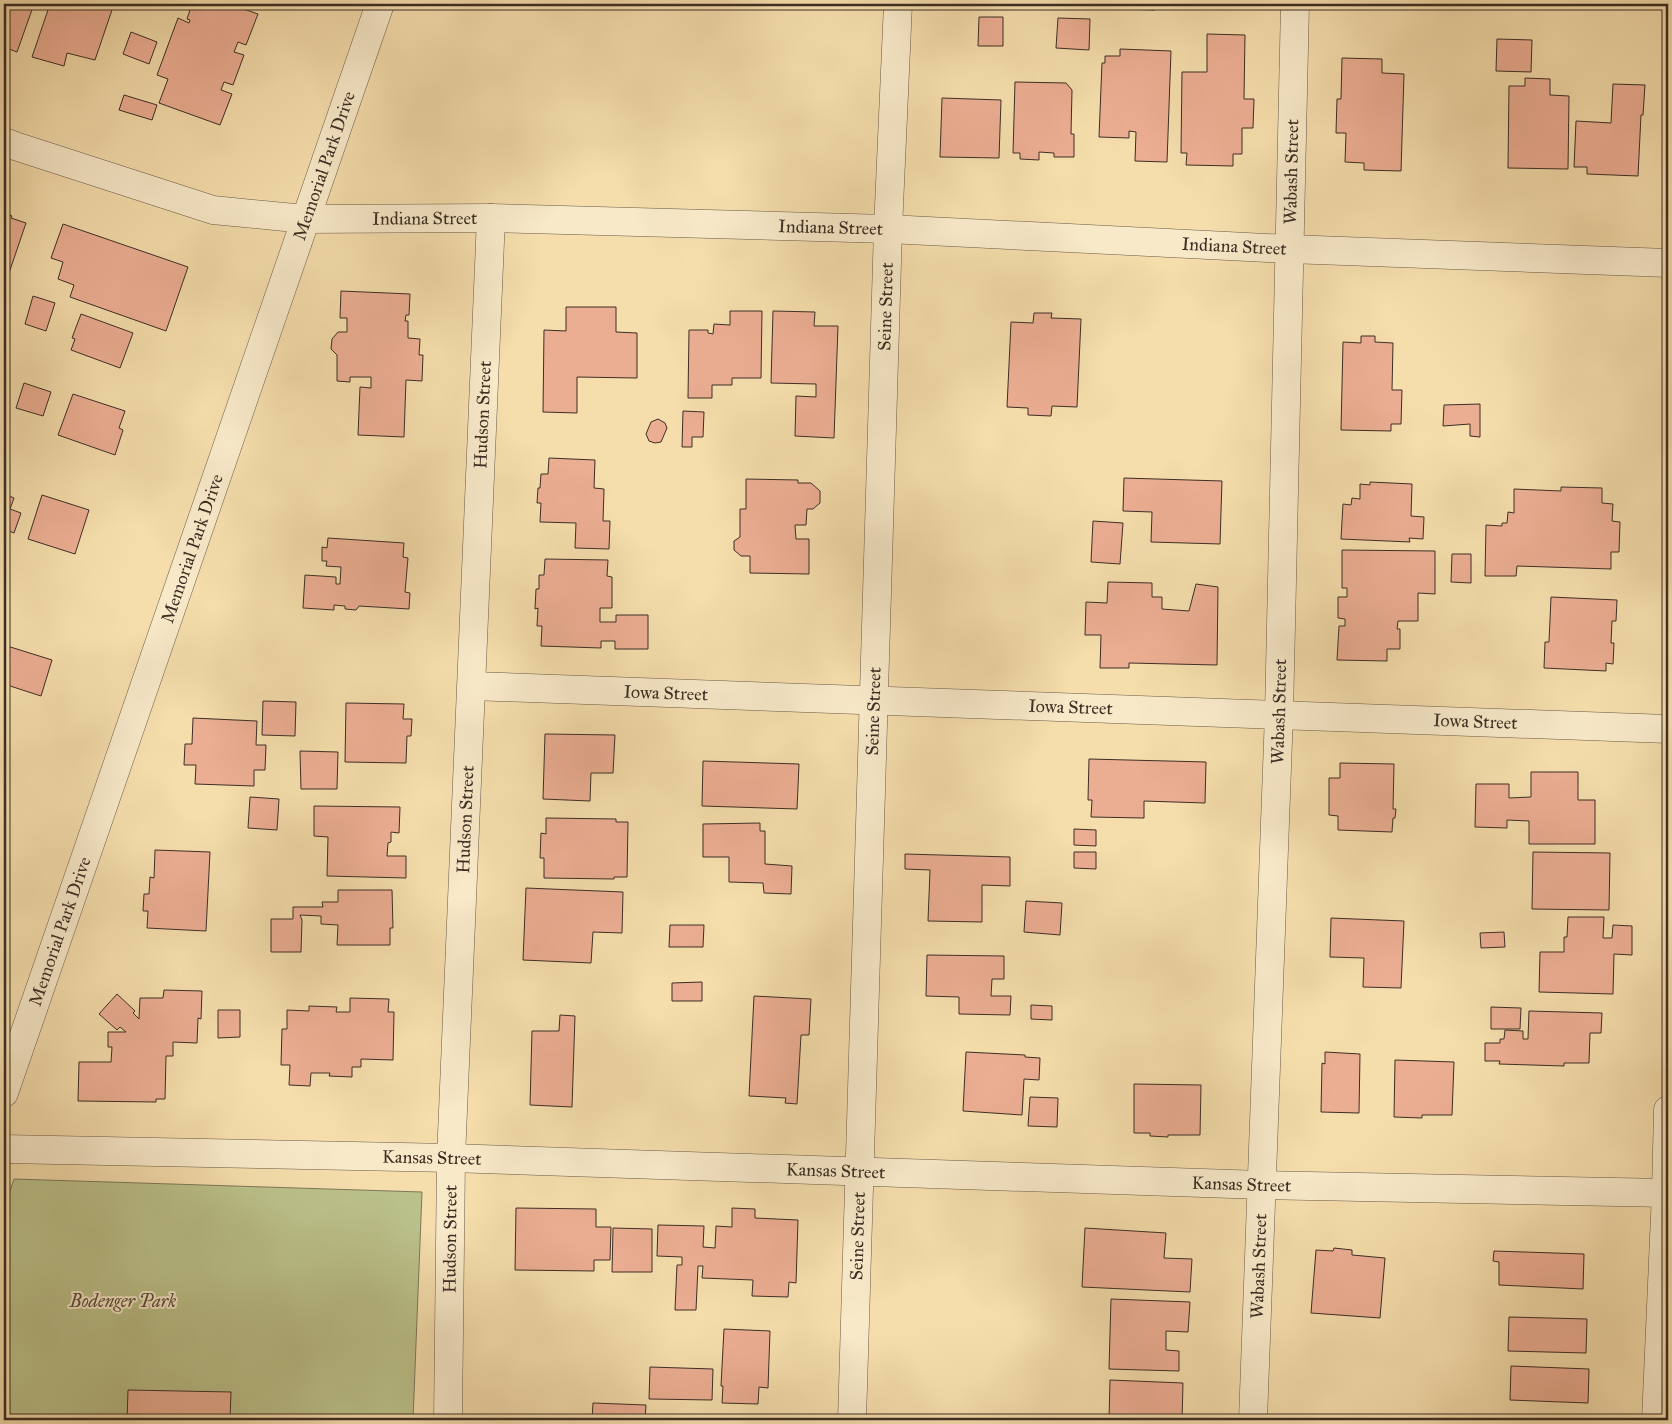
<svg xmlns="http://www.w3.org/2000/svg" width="1672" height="1424" font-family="'IM FELL Great Primer',serif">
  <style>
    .green { fill: #bbc18a; stroke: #7c7858 }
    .building { fill: #ecae93; stroke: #3c2e25 }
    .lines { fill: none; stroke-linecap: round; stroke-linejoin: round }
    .minor-casing { stroke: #6a5a47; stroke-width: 29 }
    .minor { stroke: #f8e9c9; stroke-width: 28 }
    .labels { text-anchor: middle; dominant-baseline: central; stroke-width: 4; stroke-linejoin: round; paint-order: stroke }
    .street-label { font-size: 18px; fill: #3c2e25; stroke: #f8e9c9 }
    .park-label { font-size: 18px; font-style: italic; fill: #554b39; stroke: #f8e9c9 }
  </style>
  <rect width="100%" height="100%" fill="#f5ddac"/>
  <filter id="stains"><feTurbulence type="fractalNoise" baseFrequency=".004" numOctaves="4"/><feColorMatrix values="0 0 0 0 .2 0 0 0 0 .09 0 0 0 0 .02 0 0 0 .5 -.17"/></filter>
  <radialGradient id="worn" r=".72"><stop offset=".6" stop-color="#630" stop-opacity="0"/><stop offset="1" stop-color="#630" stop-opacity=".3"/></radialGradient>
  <!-- green -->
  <path class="green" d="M 14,1179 L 422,1192 L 413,1420 L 4,1420 L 4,1209 Z"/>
  <!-- building -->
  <path class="building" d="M 4,4 L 34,4 L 17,52 L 4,47 Z
    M 50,4 L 114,4 L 95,60 L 67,53 L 64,66 L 32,57 Z
    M 192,4 L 229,4 L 258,14 L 246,45 L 238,42 L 234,52 L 244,55 L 233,85 L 224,82 L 221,90 L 232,94 L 220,125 L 159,103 L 168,79 L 157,75 L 178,18 L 189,23 L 190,20 L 187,19 Z
    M 1103,4 L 1156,4 L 1155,10 L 1117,9 L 1117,7 L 1103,6 Z
    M 979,17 L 1003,17 L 1003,46 L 978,46 Z
    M 1058,18 L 1090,19 L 1089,50 L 1056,48 Z
    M 131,32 L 157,42 L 149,64 L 123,54 Z
    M 1207,34 L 1245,35 L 1244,99 L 1254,99 L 1253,128 L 1242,128 L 1242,154 L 1233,154 L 1233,166 L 1186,165 L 1187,153 L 1181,153 L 1182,72 L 1207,72 Z
    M 1497,39 L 1532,40 L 1531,72 L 1496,71 Z
    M 1120,49 L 1171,51 L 1167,162 L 1135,161 L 1136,132 L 1129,131 L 1129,138 L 1099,137 L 1102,63 L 1105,63 L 1105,56 L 1120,56 Z
    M 1342,58 L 1382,59 L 1382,73 L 1404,74 L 1401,171 L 1364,170 L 1364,163 L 1345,162 L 1346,133 L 1336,133 L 1337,99 L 1341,99 Z
    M 1525,78 L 1550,79 L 1550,95 L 1569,96 L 1568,169 L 1508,168 L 1509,86 L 1525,86 Z
    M 1015,82 L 1066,83 L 1072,90 L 1071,134 L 1074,134 L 1074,157 L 1054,157 L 1054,153 L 1039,152 L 1039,160 L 1020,159 L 1020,153 L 1013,153 Z
    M 1613,84 L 1645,85 L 1643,115 L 1641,115 L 1638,176 L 1587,174 L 1587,167 L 1574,167 L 1576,121 L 1611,123 Z
    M 124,95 L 157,105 L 152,120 L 119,110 Z
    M 942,98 L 1001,100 L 999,158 L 940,157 Z
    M 4,213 L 12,216 L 11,218 L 26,223 L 9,273 L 4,271 Z
    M 63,224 L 188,267 L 166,331 L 70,297 L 74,285 L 58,279 L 63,262 L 51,258 Z
    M 341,291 L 410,294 L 409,315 L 406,315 L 405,321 L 408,321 L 408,338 L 420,339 L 419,355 L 423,355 L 422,381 L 406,380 L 404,437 L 358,435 L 360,387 L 371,388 L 371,377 L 350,377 L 350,382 L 337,381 L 337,355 L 331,349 L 332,339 L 338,332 L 347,332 L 347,318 L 340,318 Z
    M 33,296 L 55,303 L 46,331 L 25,324 Z
    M 566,307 L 616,307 L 616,332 L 637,333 L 637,378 L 577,377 L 577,413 L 543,412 L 544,330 L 566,331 Z
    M 730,311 L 762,311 L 761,378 L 732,378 L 732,385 L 712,385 L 712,398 L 688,398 L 689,330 L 708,330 L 708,333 L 713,334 L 714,324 L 730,325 Z
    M 773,311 L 815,312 L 814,326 L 838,326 L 834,438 L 795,436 L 796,396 L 816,397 L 816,384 L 771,383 Z
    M 1034,313 L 1052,313 L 1051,318 L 1081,319 L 1077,407 L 1052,406 L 1051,416 L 1028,415 L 1028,408 L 1007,407 L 1011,322 L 1033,323 Z
    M 81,314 L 133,333 L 120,368 L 71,350 L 75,339 L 72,338 Z
    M 1361,336 L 1375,336 L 1375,342 L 1393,343 L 1392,390 L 1402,390 L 1401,424 L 1391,424 L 1391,431 L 1341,430 L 1343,342 L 1361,343 Z
    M 24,383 L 51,392 L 43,416 L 16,408 Z
    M 73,394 L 125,411 L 119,428 L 123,430 L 115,455 L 58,435 Z
    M 1480,404 L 1480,437 L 1470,436 L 1470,424 L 1443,426 L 1444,405 Z
    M 683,411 L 704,412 L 703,437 L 692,437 L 692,447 L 682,447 Z
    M 658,419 L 665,423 L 667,428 L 661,442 L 655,443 L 649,441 L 646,434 L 651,422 Z
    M 549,458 L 595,460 L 594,488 L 604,489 L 603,521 L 610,521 L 609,549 L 575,548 L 576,523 L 540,522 L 541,503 L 537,503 L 538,488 L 540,488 L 541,474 L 548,474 Z
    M 1124,478 L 1222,481 L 1220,544 L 1151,542 L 1152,512 L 1123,511 Z
    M 746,479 L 798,480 L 798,483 L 811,483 L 820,491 L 820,503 L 813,509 L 807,509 L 806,525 L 795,525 L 796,539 L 809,539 L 809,574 L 750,573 L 750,556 L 741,556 L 734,550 L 734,541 L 740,537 L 740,509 L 746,509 Z
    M 1370,482 L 1412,484 L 1411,516 L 1424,517 L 1423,539 L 1409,538 L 1410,542 L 1341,539 L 1343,504 L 1351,505 L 1352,498 L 1360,499 L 1360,484 L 1370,485 Z
    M 1561,487 L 1602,488 L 1602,503 L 1613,504 L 1612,521 L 1620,522 L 1619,552 L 1611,552 L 1611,569 L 1517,566 L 1516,576 L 1485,576 L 1486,525 L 1502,526 L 1502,523 L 1507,523 L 1508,512 L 1514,513 L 1514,489 L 1561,491 Z
    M 4,494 L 14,498 L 10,509 L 21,513 L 14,533 L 4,529 Z
    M 42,495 L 89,510 L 75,554 L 28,539 Z
    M 1093,521 L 1123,523 L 1120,564 L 1091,562 Z
    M 328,538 L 404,543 L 403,557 L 408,558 L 405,592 L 410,593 L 409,609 L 359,606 L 356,610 L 345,609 L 345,606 L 334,605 L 334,610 L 303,608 L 305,575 L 336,577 L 336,584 L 340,584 L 341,567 L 326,566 L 327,561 L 322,561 L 322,547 L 327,548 Z
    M 1342,550 L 1435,551 L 1435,594 L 1418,593 L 1418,621 L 1398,621 L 1397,629 L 1400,629 L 1400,649 L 1387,649 L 1387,661 L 1337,660 L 1339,626 L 1345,626 L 1345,619 L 1338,618 L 1338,597 L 1347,597 L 1347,588 L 1342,588 Z
    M 1452,554 L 1471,554 L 1471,583 L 1451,582 Z
    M 545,559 L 608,560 L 607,576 L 612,577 L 612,608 L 600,608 L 600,622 L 616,622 L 616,615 L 648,615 L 648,649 L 615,649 L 615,641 L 601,641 L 601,648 L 541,646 L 542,626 L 537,626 L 538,608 L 535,609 L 536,589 L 539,589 L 539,575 L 544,575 Z
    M 1108,582 L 1152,583 L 1152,597 L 1162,597 L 1162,609 L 1189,611 L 1196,584 L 1218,587 L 1217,665 L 1129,663 L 1129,668 L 1100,668 L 1101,635 L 1085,635 L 1086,602 L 1107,603 Z
    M 1551,597 L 1617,600 L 1616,621 L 1612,621 L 1611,643 L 1614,643 L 1613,664 L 1606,663 L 1606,671 L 1544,668 L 1545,642 L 1549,642 Z
    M 4,645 L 52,660 L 41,696 L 4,684 Z
    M 263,701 L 296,702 L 295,736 L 262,735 Z
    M 346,703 L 404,704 L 403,719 L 412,719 L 411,736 L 407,736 L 406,763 L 345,762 Z
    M 193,718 L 257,721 L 256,745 L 266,745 L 265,770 L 254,770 L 254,786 L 195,784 L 196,765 L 184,765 L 185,744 L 192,744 Z
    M 545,734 L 615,735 L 613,773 L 591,773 L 590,801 L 543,799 Z
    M 300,751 L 338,752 L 337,789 L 301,789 Z
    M 1089,759 L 1206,762 L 1205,803 L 1144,801 L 1144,818 L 1091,817 L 1092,800 L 1088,800 Z
    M 703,761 L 799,764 L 797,809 L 702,806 Z
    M 1340,763 L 1394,764 L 1393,809 L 1396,809 L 1395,818 L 1393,818 L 1392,832 L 1338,830 L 1338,816 L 1329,815 L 1329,778 L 1340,778 Z
    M 1531,772 L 1578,772 L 1578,800 L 1595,800 L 1595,844 L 1529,844 L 1529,821 L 1507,820 L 1507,828 L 1475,827 L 1476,784 L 1509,784 L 1509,798 L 1531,797 Z
    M 250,797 L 279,799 L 277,830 L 248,828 Z
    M 314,806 L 400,807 L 399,833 L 391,832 L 391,842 L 388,843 L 387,856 L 406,856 L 406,878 L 327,876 L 328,837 L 314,836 Z
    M 546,818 L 616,819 L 616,822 L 628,822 L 627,877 L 614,877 L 614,879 L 544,878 L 544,858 L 540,858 L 541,833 L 546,834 Z
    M 760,823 L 760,831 L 765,831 L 765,864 L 792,866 L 791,894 L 764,893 L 763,883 L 729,882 L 729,857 L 703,857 L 703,824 Z
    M 1074,829 L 1096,830 L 1096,846 L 1074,845 Z
    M 155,850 L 210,852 L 206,931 L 147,928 L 148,911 L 143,911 L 144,894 L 149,894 L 150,877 L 154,878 Z
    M 1074,852 L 1096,852 L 1096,869 L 1074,868 Z
    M 1533,852 L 1610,853 L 1609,910 L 1532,909 Z
    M 905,854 L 1010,857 L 1010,886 L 982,885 L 982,922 L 928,921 L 930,870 L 905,869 Z
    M 526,888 L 623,892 L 622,933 L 593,932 L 591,963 L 523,960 Z
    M 338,890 L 392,890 L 393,928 L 390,928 L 390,945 L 337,945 L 338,925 L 321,924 L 321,916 L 300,915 L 302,920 L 301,952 L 271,952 L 271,919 L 293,919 L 293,907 L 323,907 L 322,902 L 338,902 Z
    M 1026,901 L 1062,903 L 1060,935 L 1024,932 Z
    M 1568,917 L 1604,917 L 1603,938 L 1612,938 L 1613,925 L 1632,926 L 1632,955 L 1614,954 L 1613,994 L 1539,992 L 1540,952 L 1564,952 L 1564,937 L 1567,937 Z
    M 1331,918 L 1404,921 L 1401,988 L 1363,987 L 1364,958 L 1330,957 Z
    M 670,925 L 704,925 L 703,947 L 669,947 Z
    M 1504,932 L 1505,947 L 1481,948 L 1480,933 Z
    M 927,955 L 1004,956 L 1004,979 L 992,979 L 991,996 L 1011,996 L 1010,1015 L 959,1014 L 959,997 L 926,996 Z
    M 702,982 L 702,1001 L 672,1001 L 672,983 Z
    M 164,990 L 202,991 L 201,1019 L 198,1018 L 197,1043 L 173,1042 L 173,1056 L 166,1056 L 165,1099 L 156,1099 L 156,1102 L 78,1101 L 79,1062 L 111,1062 L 112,1047 L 108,1047 L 108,1032 L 126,1032 L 120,1027 L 117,1030 L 99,1014 L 117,994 L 135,1011 L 133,1013 L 139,1019 L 140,998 L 163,998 Z
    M 754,996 L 811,999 L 809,1035 L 801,1035 L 797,1104 L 785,1103 L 786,1098 L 749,1096 Z
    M 350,998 L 389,999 L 388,1012 L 394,1012 L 393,1060 L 361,1059 L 361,1067 L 352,1067 L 352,1077 L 329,1076 L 330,1073 L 311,1073 L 310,1086 L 289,1085 L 290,1065 L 281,1065 L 282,1029 L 287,1029 L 287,1010 L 309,1011 L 309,1006 L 337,1007 L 336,1012 L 350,1012 Z
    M 1031,1005 L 1052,1006 L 1052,1020 L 1031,1019 Z
    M 1491,1007 L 1521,1008 L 1520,1029 L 1491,1029 Z
    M 218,1010 L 240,1010 L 240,1037 L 218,1038 Z
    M 1529,1011 L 1602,1013 L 1601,1033 L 1590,1033 L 1589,1063 L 1564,1063 L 1564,1066 L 1499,1064 L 1500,1061 L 1485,1061 L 1485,1043 L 1500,1043 L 1500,1039 L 1504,1039 L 1505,1030 L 1523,1031 L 1523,1039 L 1528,1039 Z
    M 560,1015 L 575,1016 L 572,1107 L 530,1105 L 532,1031 L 559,1031 Z
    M 966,1052 L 1025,1055 L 1025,1057 L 1040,1058 L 1039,1080 L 1024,1079 L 1022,1115 L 963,1111 Z
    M 1325,1052 L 1360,1054 L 1359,1113 L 1321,1112 L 1322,1063 L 1325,1064 Z
    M 1395,1060 L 1454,1062 L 1452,1115 L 1422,1115 L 1422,1118 L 1394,1117 Z
    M 1134,1084 L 1201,1085 L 1200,1135 L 1168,1135 L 1168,1137 L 1150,1136 L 1150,1133 L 1134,1133 Z
    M 1030,1097 L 1058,1098 L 1057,1127 L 1028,1126 Z
    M 516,1208 L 596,1209 L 596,1227 L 611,1227 L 610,1260 L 594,1260 L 594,1271 L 515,1270 Z
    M 732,1208 L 755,1209 L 755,1218 L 798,1220 L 796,1283 L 789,1282 L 788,1297 L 752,1296 L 753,1280 L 702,1278 L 703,1266 L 698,1266 L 696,1310 L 675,1310 L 677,1265 L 682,1265 L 682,1257 L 657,1256 L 658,1225 L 704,1226 L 703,1247 L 715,1248 L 716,1226 L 732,1227 Z
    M 613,1228 L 652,1229 L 652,1272 L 612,1272 Z
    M 1085,1228 L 1166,1233 L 1164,1258 L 1192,1259 L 1190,1292 L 1082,1287 Z
    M 1334,1248 L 1352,1250 L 1352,1255 L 1385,1258 L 1380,1318 L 1311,1313 L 1316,1250 L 1333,1251 Z
    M 1494,1251 L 1584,1254 L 1583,1289 L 1499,1285 L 1499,1262 L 1493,1261 Z
    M 1111,1299 L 1190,1302 L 1188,1332 L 1166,1331 L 1166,1350 L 1179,1351 L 1179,1371 L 1109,1369 Z
    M 1509,1317 L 1587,1319 L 1586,1353 L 1508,1351 Z
    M 724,1329 L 770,1331 L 768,1388 L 759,1387 L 758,1404 L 722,1403 L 723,1386 L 721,1386 Z
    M 1511,1366 L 1589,1369 L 1588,1403 L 1510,1400 Z
    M 650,1367 L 713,1369 L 712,1400 L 649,1399 Z
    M 1110,1380 L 1183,1383 L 1182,1420 L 1109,1420 Z
    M 128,1390 L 231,1392 L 230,1420 L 127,1420 Z
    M 593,1403 L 646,1405 L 645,1420 L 592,1420 Z
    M 523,1417 L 583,1419 L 583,1420 L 523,1420 Z
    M 1027,1418 L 1048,1418 L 1048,1420 L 1027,1420 Z"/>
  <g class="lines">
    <defs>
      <g id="minor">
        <path id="s1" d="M 4,142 L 15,146 L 213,210 L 305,219 L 491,218 L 888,229 L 1289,249 L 1668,263"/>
        <path id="s2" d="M 472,686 C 871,701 1270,713 1668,729"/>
        <path id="s3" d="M 4,1093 L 380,4"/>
        <path id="s4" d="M 4,1149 L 451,1158 L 1262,1185 L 1668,1193"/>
        <path id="s5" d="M 448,1420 L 451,1158 L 491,218"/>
        <path id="s6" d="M 852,1420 L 888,229 L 898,4"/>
        <path id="s7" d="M 1253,1420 L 1279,714 L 1295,4"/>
        <path d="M 1656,1420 L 1666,1193 L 1668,1110"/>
      </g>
    </defs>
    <!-- minor casing -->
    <use href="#minor" class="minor-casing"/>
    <!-- minor -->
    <use href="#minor" class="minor"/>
  </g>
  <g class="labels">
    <!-- street labels -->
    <g class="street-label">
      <text stroke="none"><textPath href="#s3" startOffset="981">Memorial Park Drive</textPath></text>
      <text stroke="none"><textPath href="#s7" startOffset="1249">Wabash Street</textPath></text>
      <text stroke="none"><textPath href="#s1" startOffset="432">Indiana Street</textPath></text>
      <text stroke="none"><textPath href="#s1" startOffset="838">Indiana Street</textPath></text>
      <text stroke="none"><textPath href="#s1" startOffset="1242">Indiana Street</textPath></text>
      <text stroke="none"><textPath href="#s6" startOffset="1114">Seine Street</textPath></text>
      <text stroke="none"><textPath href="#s5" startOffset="1006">Hudson Street</textPath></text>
      <text stroke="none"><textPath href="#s3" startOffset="576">Memorial Park Drive</textPath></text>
      <text stroke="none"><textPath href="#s2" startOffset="194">Iowa Street</textPath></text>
      <text stroke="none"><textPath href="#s2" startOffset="599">Iowa Street</textPath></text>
      <text stroke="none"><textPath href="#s6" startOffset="709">Seine Street</textPath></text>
      <text stroke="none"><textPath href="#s7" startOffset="709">Wabash Street</textPath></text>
      <text stroke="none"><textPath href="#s2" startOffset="1004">Iowa Street</textPath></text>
      <text stroke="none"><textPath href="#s5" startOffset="601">Hudson Street</textPath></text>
      <text stroke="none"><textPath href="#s3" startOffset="171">Memorial Park Drive</textPath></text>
      <text stroke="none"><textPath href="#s4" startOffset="428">Kansas Street</textPath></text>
      <text stroke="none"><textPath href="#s4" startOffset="832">Kansas Street</textPath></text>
      <text stroke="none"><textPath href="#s4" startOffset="1238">Kansas Street</textPath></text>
      <text stroke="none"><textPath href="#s6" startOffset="184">Seine Street</textPath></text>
      <text stroke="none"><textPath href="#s5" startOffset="181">Hudson Street</textPath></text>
      <text stroke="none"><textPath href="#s7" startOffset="154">Wabash Street</textPath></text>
    </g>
    <!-- park labels -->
    <g class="park-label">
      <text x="123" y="1301">Bodenger Park</text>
    </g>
  </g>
  <!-- margin -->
  <rect width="1672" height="1424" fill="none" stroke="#f5ddac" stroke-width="20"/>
  <rect x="5" y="5" width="1662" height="1414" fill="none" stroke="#3c2e25" stroke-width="2.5"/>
  <rect x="10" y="10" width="1652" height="1404" fill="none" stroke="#3c2e25"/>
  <rect width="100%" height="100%" filter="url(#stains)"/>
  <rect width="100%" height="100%" fill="url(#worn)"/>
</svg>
